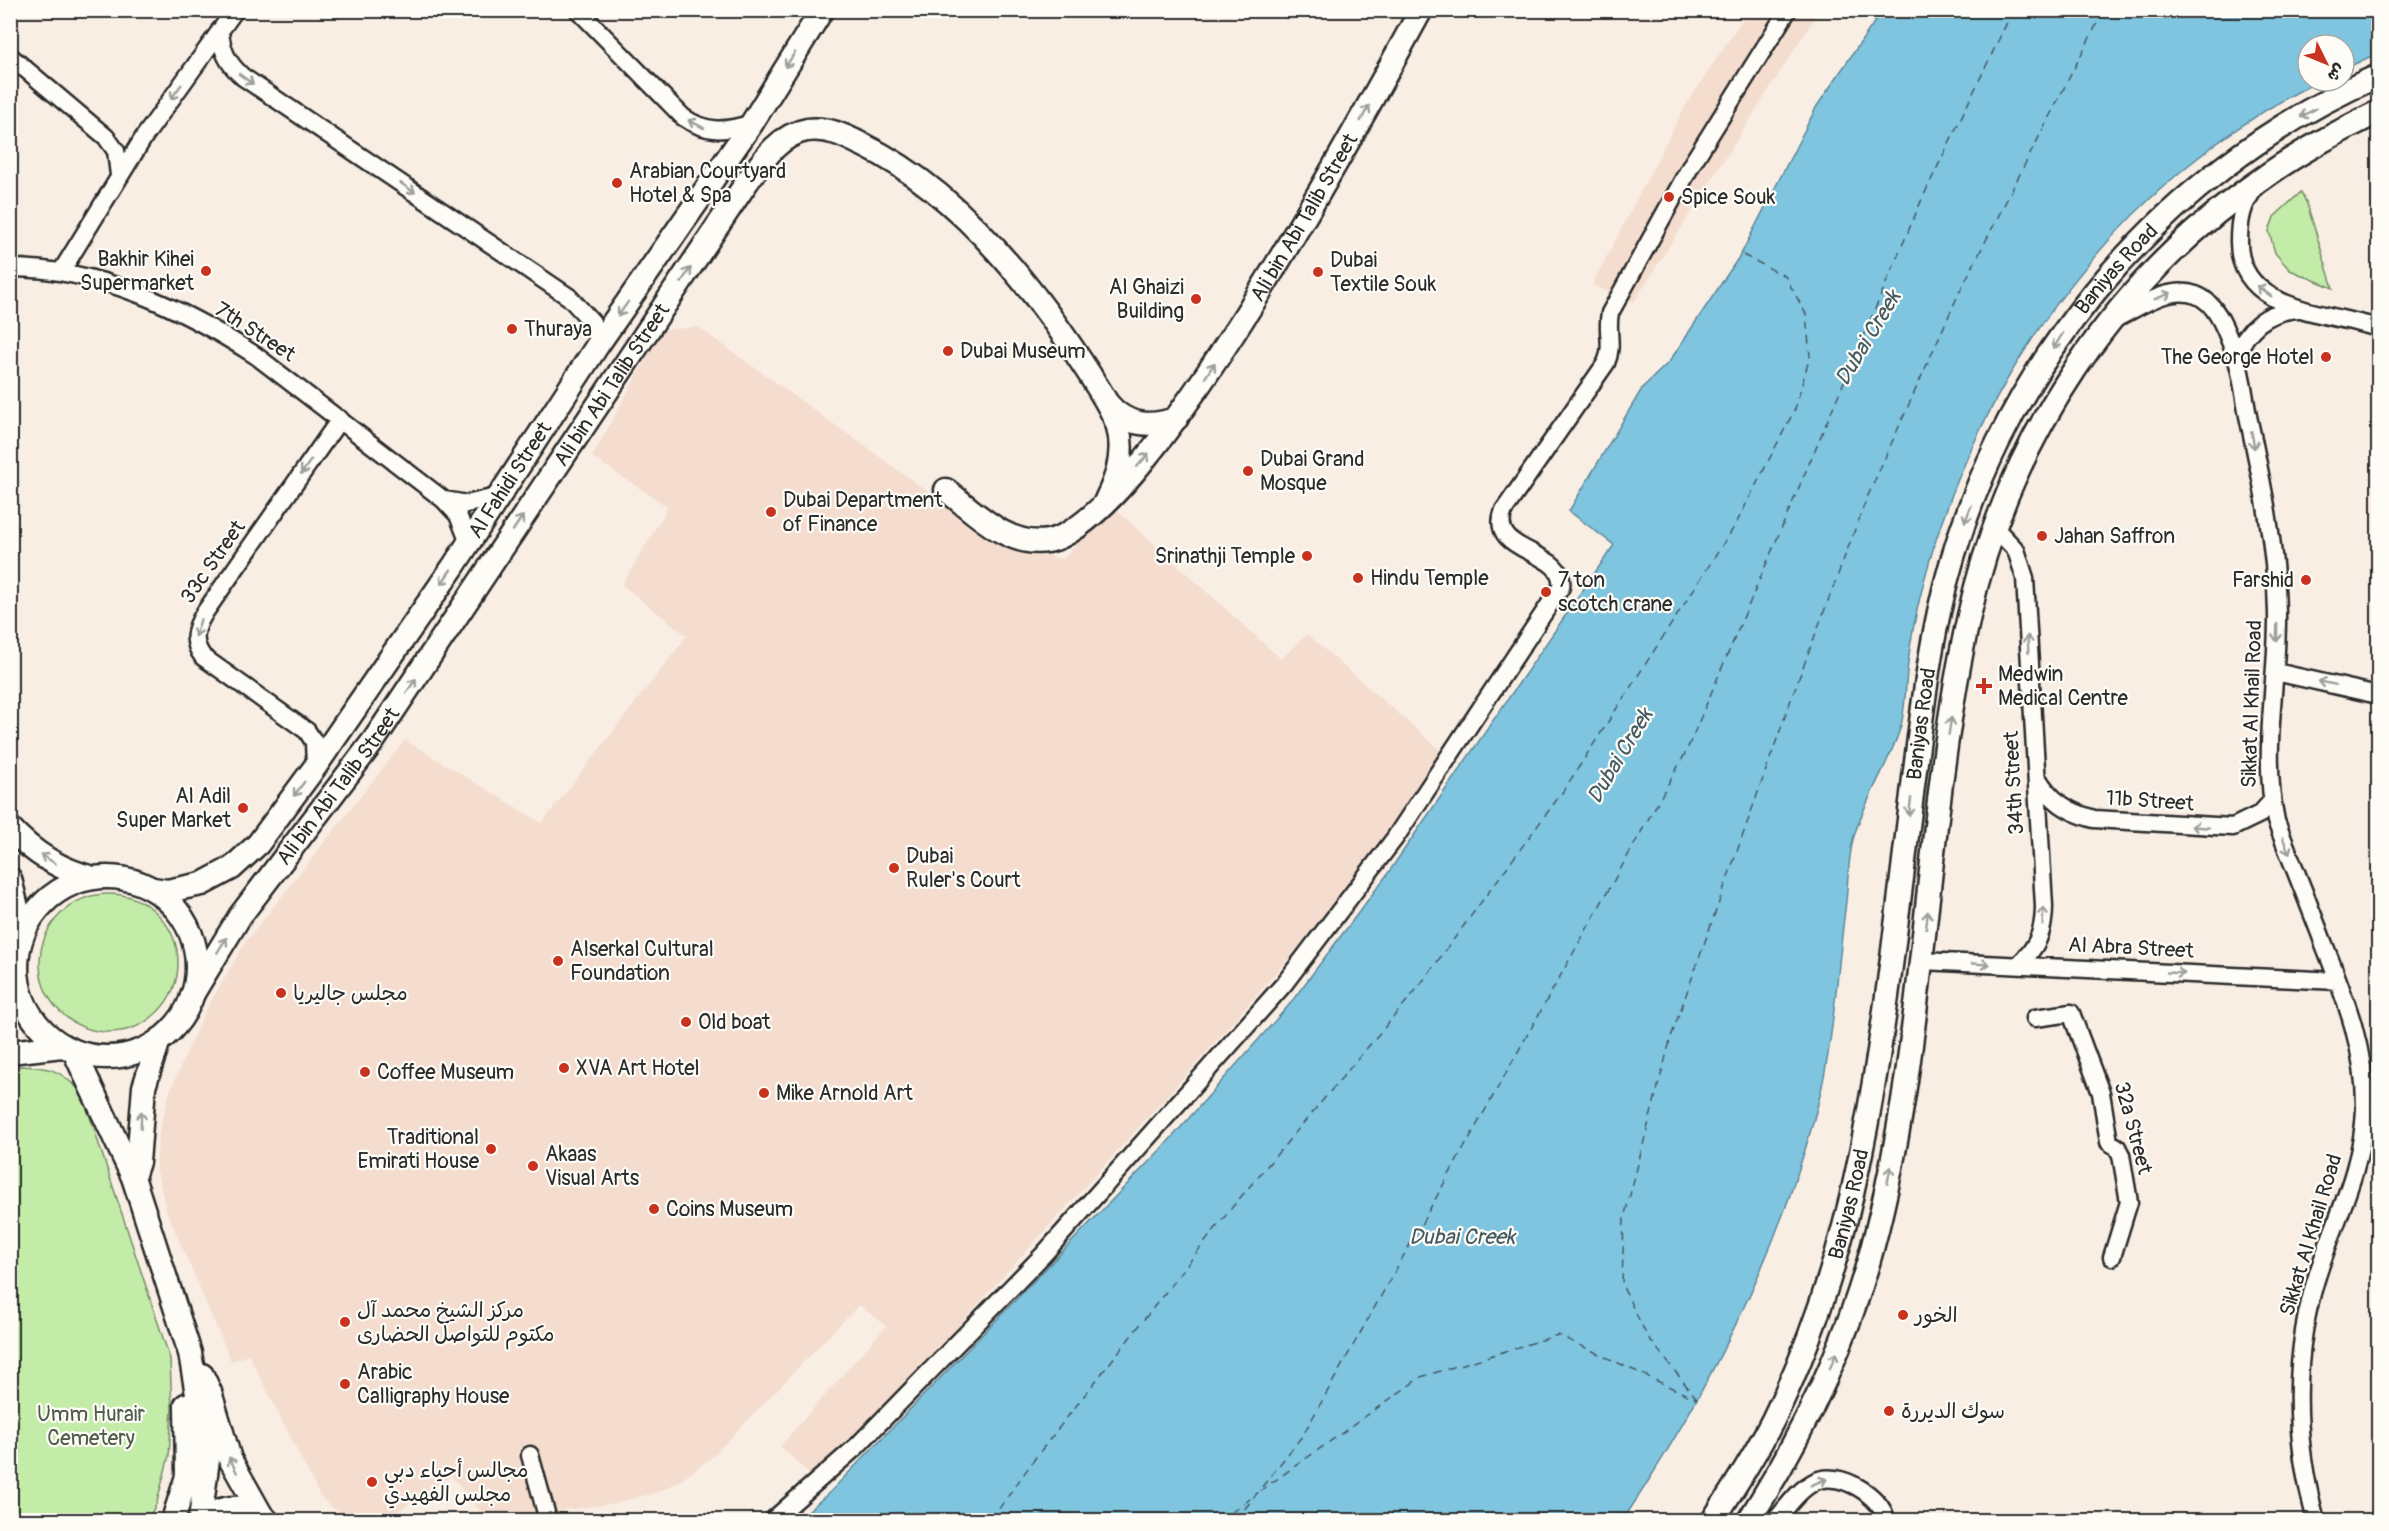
<svg xmlns="http://www.w3.org/2000/svg" width="2389" height="1531" font-family="Pangolin,'Playpen Sans Arabic',sans-serif">
  <style>
    .built { fill: #f4ddce }
    .green { fill: #c2eca7; stroke: #768c69; stroke-width: 1.5 }
    .water { fill: #7fc5e0; stroke: #5d8798; stroke-width: 1.5 }
    .lines { fill: none; stroke-linecap: round; stroke-linejoin: round }
    .ferry { stroke: #445961; stroke-width: 1.5; stroke-dasharray: 8 6; stroke-linecap: butt }
    .street-casing { stroke: #2b2b2b; stroke-width: 21 }
    .secondary-casing { stroke: #2b2b2b; stroke-width: 27 }
    .street { stroke: #fdfcf7; stroke-width: 16 }
    .secondary { stroke: #fdfcf7; stroke-width: 22 }
    .oneway { stroke: #9e9e9b }
    .poi-dot { fill: #c8321e; stroke: #fdfcf7; stroke-width: 2 }
    .labels { text-anchor: middle; dominant-baseline: central; stroke-width: 4.5; stroke-linejoin: round; paint-order: stroke }
    .poi-label { font-size: 21px; fill: #2b2b2b; stroke: #fdfcf7; text-anchor: start }
    .street-label { font-size: 21px; fill: #2b2b2b; stroke: #fdfcf7 }
    .park-label { font-size: 21px; fill: #515b4a; stroke: #fdfcf7 }
    .water-label { font-size: 22px; font-style: italic; fill: #445961; stroke: #fdfcf7 }
  </style>
  <rect width="100%" height="100%" fill="#f9eee4"/>
  <filter id="ink" filterUnits="userSpaceOnUse"><feTurbulence type="fractalNoise" baseFrequency=".0167" numOctaves="2"/><feDisplacementMap in="SourceGraphic" scale="12" xChannelSelector="R" yChannelSelector="G"/><feConvolveMatrix kernelMatrix="1 2 1 2 8 2 1 2 1" color-interpolation-filters="sRGB"/></filter>
  <g filter="url(#ink)">
    <!-- built -->
    <path class="built" d="M 1748,11 L 1819,11 L 1634,302 L 1592,285 L 1684,108 Z
      M 698,327 L 1007,548 L 1063,559 L 1112,506 L 1281,659 L 1307,634 L 1447,756 L 1299,947 L 1172,1091 L 910,1379 L 813,1478 L 780,1446 L 886,1326 L 859,1305 L 711,1458 L 677,1483 L 658,1492 L 617,1503 L 487,1520 L 451,1476 L 390,1516 L 375,1520 L 344,1515 L 331,1507 L 320,1496 L 249,1355 L 231,1361 L 166,1210 L 157,1171 L 157,1151 L 159,1131 L 170,1091 L 203,1015 L 245,943 L 405,740 L 542,823 L 687,636 L 622,585 L 668,507 L 592,457 L 662,330 Z"/>
    <!-- green -->
    <path class="green" d="M 2301,192 L 2307,204 L 2333,288 L 2290,270 L 2275,253 L 2269,231 L 2274,217 Z
      M40 963a69 69 0 1 1 138 0a69 69 0 1 1-138 0Z
      M 19,1066 C 50,1067 60,1069 82,1093 L 170,1359 L 172,1410 L 169,1456 L 157,1502 L 148,1520 L 11,1520 L 11,1071 Z"/>
    <!-- water -->
    <path class="water" d="M 1882,11 L 2378,11 L 2378,53 L 2344,69 L 2344,45 L 2308,45 L 2308,81 L 2319,81 C 2122,178 1979,371 1924,581 C 1917,608 1911,636 1908,663 C 1905,684 1906,709 1900,729 C 1888,766 1865,799 1854,836 C 1848,857 1848,881 1846,902 C 1837,970 1834,1042 1817,1108 C 1778,1256 1707,1394 1623,1520 L 798,1520 L 831,1491 L 1166,1144 L 1289,1005 L 1386,876 L 1614,545 L 1569,511 L 1643,387 L 1669,362 L 1741,254 L 1817,106 Z"/>
    <g class="lines">
      <!-- ferry -->
      <path class="ferry" d="M 1697,1399 L 1647,1336 L 1622,1285 L 1624,1218 L 1671,1037 L 1793,694 L 1866,500 L 1959,293 L 2104,10
        M 1260,1491 L 1421,1377 L 1558,1335 L 1696,1399
        M 991,1520 L 1036,1457 L 1234,1205 L 1417,989 L 1564,790 L 1736,524 L 1795,409 L 1810,356 L 1806,314 L 1785,276 L 1741,254
        M 1221,1520 L 1254,1496
        M 1236,1520 L 1303,1435 L 1686,752 L 1922,199 L 2013,10"/>
      <defs>
        <path id="street" d="M 578,10 L 683,117 C 706,133 725,132 752,123
          M 220,30 C 221,50 228,64 243,77 L 569,297 L 592,322 L 599,343
          M 10,56 L 106,137 L 116,151 L 119,175
          M 2256,187 C 2242,204 2239,220 2239,242 C 2239,312 2329,312 2378,328
          M 10,268 C 99,268 182,308 255,355 L 444,500 L 458,515 L 469,543
          M 61,272 L 144,137 L 235,10
          M 2117,318 C 2141,306 2169,285 2196,295 C 2218,303 2227,334 2235,354 C 2242,373 2244,396 2248,416 C 2262,481 2276,547 2277,613 C 2278,683 2261,752 2276,821 C 2291,860 2307,899 2322,939 C 2344,995 2366,1048 2365,1109 C 2363,1167 2337,1216 2319,1270 C 2292,1351 2293,1439 2316,1520
          M 2236,356 C 2247,328 2267,311 2298,309
          M 444,500 L 467,504 L 500,496
          M 1995,528 L 2016,550 L 2025,578 L 2044,906 C 2044,932 2037,948 2018,965
          M 2276,672 L 2378,695
          M 315,767 L 314,742 L 307,731 L 203,657 C 191,641 195,628 205,612 L 340,419
          M 2037,777 C 2051,801 2068,812 2094,819 L 2233,827 L 2260,814 L 2271,802
          M 1922,961 L 2338,981
          M 2035,1018 L 2071,1013 L 2101,1093 L 2109,1142 L 2117,1147 L 2121,1155 L 2129,1202 L 2112,1257
          M 530,1455 L 548,1520
          M 773,1520 L 857,1446 L 1043,1255 L 1284,984 L 1395,838 L 1561,587 C 1567,548 1486,555 1504,510 L 1606,363 C 1614,345 1606,331 1610,313 L 1693,162 L 1788,10
          M 1776,1520 C 1788,1506 1799,1489 1816,1481 C 1839,1470 1882,1496 1886,1520"/>
        <g id="secondary">
          <path d="M 1108,404 C 1126,426 1152,428 1177,418"/>
          <path id="s1" d="M 946,490 C 975,512 1008,548 1048,541 C 1147,523 1367,108 1421,10"/>
          <path d="M 10,828 C 33,853 60,870 93,878"/>
          <circle cx="107" cy="967" r="90"/>
          <path d="M 10,879 L 23,932"/>
          <path id="s2" d="M 153,889 L 167,891 L 202,884 L 232,868 L 258,844 L 315,767 L 453,567 L 599,343 L 752,123 L 822,10"/>
          <path id="s3" d="M 192,995 L 240,916 L 374,740 L 747,182 C 763,160 779,135 807,130 C 828,127 845,136 863,145 C 957,190 1035,289 1090,375 C 1100,392 1112,408 1118,427 C 1125,453 1118,477 1106,500"/>
          <path d="M 74,1051 L 133,1177 L 190,1353 L 208,1459 L 200,1520"/>
          <path d="M 10,1052 L 62,1046"/>
          <path d="M 133,1177 L 138,1162 L 144,1087 L 159,1040"/>
          <path d="M 202,1375 L 210,1392 L 230,1459 L 262,1516"/>
          <path d="M 173,1520 L 187,1476 L 186,1405"/>
          <path d="M 204,1520 C 221,1504 248,1504 266,1519"/>
          <path id="s4" d="M 1713,1520 C 1734,1488 1755,1455 1773,1420 C 1812,1341 1840,1253 1858,1167 C 1885,1039 1898,907 1914,778 C 1921,722 1927,667 1939,612 C 1989,377 2158,172 2378,76"/>
          <path d="M 1749,1520 C 1802,1436 1846,1346 1872,1249 C 1928,1042 1923,824 1969,616 C 2008,439 2116,278 2266,176 C 2301,151 2340,131 2378,112"/>
        </g>
      </defs>
      <!-- street casing -->
      <use href="#street" class="street-casing"/>
      <!-- secondary casing -->
      <use href="#secondary" class="secondary-casing"/>
      <!-- street -->
      <use href="#street" class="street"/>
      <!-- secondary -->
      <use href="#secondary" class="secondary"/>
    </g>
    <!-- one-way arrows -->
    <defs><path id="oneway-shaft" d="M-6 0H5M1.5-3L5.5 0L1.5 3" fill="none" stroke-width="1.6" stroke-linecap="round" stroke-linejoin="round" transform="scale(1.5)"/></defs>
    <g class="oneway">
      <use href="#oneway-shaft" transform="translate(790 60) rotate(122)"/>
      <use href="#oneway-shaft" transform="translate(246 79) rotate(36)"/>
      <use href="#oneway-shaft" transform="translate(176 92) rotate(126)"/>
      <use href="#oneway-shaft" transform="translate(1365 113) rotate(-61)"/>
      <use href="#oneway-shaft" transform="translate(2308 113) rotate(151)"/>
      <use href="#oneway-shaft" transform="translate(696 124) rotate(-153)"/>
      <use href="#oneway-shaft" transform="translate(408 188) rotate(34)"/>
      <use href="#oneway-shaft" transform="translate(686 275) rotate(-57)"/>
      <use href="#oneway-shaft" transform="translate(2264 291) rotate(-145)"/>
      <use href="#oneway-shaft" transform="translate(2163 296) rotate(-21)"/>
      <use href="#oneway-shaft" transform="translate(623 309) rotate(125)"/>
      <use href="#oneway-shaft" transform="translate(2058 341) rotate(122)"/>
      <use href="#oneway-shaft" transform="translate(1210 370) rotate(-57)"/>
      <use href="#oneway-shaft" transform="translate(2253 440) rotate(79)"/>
      <use href="#oneway-shaft" transform="translate(1143 460) rotate(-49)"/>
      <use href="#oneway-shaft" transform="translate(306 467) rotate(125)"/>
      <use href="#oneway-shaft" transform="translate(1968 514) rotate(112)"/>
      <use href="#oneway-shaft" transform="translate(518 523) rotate(-56)"/>
      <use href="#oneway-shaft" transform="translate(446 577) rotate(124)"/>
      <use href="#oneway-shaft" transform="translate(198 628) rotate(106)"/>
      <use href="#oneway-shaft" transform="translate(2277 633) rotate(91)"/>
      <use href="#oneway-shaft" transform="translate(2028 644) rotate(-93)"/>
      <use href="#oneway-shaft" transform="translate(2327 683) rotate(-168)"/>
      <use href="#oneway-shaft" transform="translate(411 686) rotate(-56)"/>
      <use href="#oneway-shaft" transform="translate(1950 726) rotate(-81)"/>
      <use href="#oneway-shaft" transform="translate(299 789) rotate(127)"/>
      <use href="#oneway-shaft" transform="translate(1910 807) rotate(97)"/>
      <use href="#oneway-shaft" transform="translate(2200 827) rotate(-176)"/>
      <use href="#oneway-shaft" transform="translate(2286 846) rotate(68)"/>
      <use href="#oneway-shaft" transform="translate(48 859) rotate(-148)"/>
      <use href="#oneway-shaft" transform="translate(2043 916) rotate(-88)"/>
      <use href="#oneway-shaft" transform="translate(1927 920) rotate(-84)"/>
      <use href="#oneway-shaft" transform="translate(222 945) rotate(-58)"/>
      <use href="#oneway-shaft" transform="translate(1981 964) rotate(3)"/>
      <use href="#oneway-shaft" transform="translate(2176 973) rotate(3)"/>
      <use href="#oneway-shaft" transform="translate(141 1120) rotate(-88)"/>
      <use href="#oneway-shaft" transform="translate(1889 1175) rotate(-79)"/>
      <use href="#oneway-shaft" transform="translate(1833 1361) rotate(-67)"/>
      <use href="#oneway-shaft" transform="translate(233 1465) rotate(-116)"/>
      <use href="#oneway-shaft" transform="translate(1819 1482) rotate(-22)"/>
    </g>
  </g>
  <!-- markers -->
  <g class="poi-dot">
    <circle cx="617" cy="183" r="6"/>
    <circle cx="1669" cy="197" r="6"/>
    <circle cx="206" cy="271" r="6"/>
    <circle cx="1318" cy="272" r="6"/>
    <circle cx="1196" cy="299" r="6"/>
    <circle cx="512" cy="329" r="6"/>
    <circle cx="948" cy="351" r="6"/>
    <circle cx="2326" cy="357" r="6"/>
    <circle cx="1248" cy="471" r="6"/>
    <circle cx="771" cy="512" r="6"/>
    <circle cx="2042" cy="536" r="6"/>
    <circle cx="1307" cy="556" r="6"/>
    <circle cx="1358" cy="578" r="6"/>
    <circle cx="2306" cy="580" r="6"/>
    <circle cx="1546" cy="592" r="6"/>
    <path d="M1981 677h6v6h6v6h-6v6h-6v-6h-6v-6h6z"/>
    <circle cx="243" cy="808" r="6"/>
    <circle cx="894" cy="868" r="6"/>
    <circle cx="558" cy="961" r="6"/>
    <circle cx="281" cy="993" r="6"/>
    <circle cx="686" cy="1022" r="6"/>
    <circle cx="564" cy="1068" r="6"/>
    <circle cx="365" cy="1072" r="6"/>
    <circle cx="764" cy="1093" r="6"/>
    <circle cx="491" cy="1149" r="6"/>
    <circle cx="533" cy="1166" r="6"/>
    <circle cx="654" cy="1209" r="6"/>
    <circle cx="1903" cy="1315" r="6"/>
    <circle cx="345" cy="1322" r="6"/>
    <circle cx="345" cy="1384" r="6"/>
    <circle cx="1889" cy="1411" r="6"/>
    <circle cx="372" cy="1482" r="6"/>
  </g>
  <g class="labels">
    <!-- poi labels -->
    <g class="poi-label">
      <text x="629" y="171">Arabian Courtyard<tspan x="629" dy="24">Hotel &amp; Spa</tspan></text>
      <text x="1681" y="197">Spice Souk</text>
      <text x="194" y="259" text-anchor="end">Bakhir Kihei<tspan x="194" dy="24">Supermarket</tspan></text>
      <text x="1330" y="260">Dubai<tspan x="1330" dy="24">Textile Souk</tspan></text>
      <text x="1184" y="287" text-anchor="end">Al Ghaizi<tspan x="1184" dy="24">Building</tspan></text>
      <text x="524" y="329">Thuraya</text>
      <text x="960" y="351">Dubai Museum</text>
      <text x="2314" y="357" text-anchor="end">The George Hotel</text>
      <text x="1260" y="459">Dubai Grand<tspan x="1260" dy="24">Mosque</tspan></text>
      <text x="783" y="500">Dubai Department<tspan x="783" dy="24">of Finance</tspan></text>
      <text x="2054" y="536">Jahan Saffron</text>
      <text x="1295" y="556" text-anchor="end">Srinathji Temple</text>
      <text x="1370" y="578">Hindu Temple</text>
      <text x="1558" y="580">7 ton<tspan x="1558" dy="24">scotch crane</tspan></text>
      <text x="2294" y="580" text-anchor="end">Farshid</text>
      <text x="1998" y="674">Medwin<tspan x="1998" dy="24">Medical Centre</tspan></text>
      <text x="231" y="796" text-anchor="end">Al Adil<tspan x="231" dy="24">Super Market</tspan></text>
      <text x="906" y="856">Dubai<tspan x="906" dy="24">Ruler's Court</tspan></text>
      <text x="570" y="949">Alserkal Cultural<tspan x="570" dy="24">Foundation</tspan></text>
      <text x="293" y="993">مجلس جاليريا</text>
      <text x="698" y="1022">Old boat</text>
      <text x="576" y="1068">XVA Art Hotel</text>
      <text x="377" y="1072">Coffee Museum</text>
      <text x="776" y="1093">Mike Arnold Art</text>
      <text x="479" y="1137" text-anchor="end">Traditional<tspan x="479" dy="24">Emirati House</tspan></text>
      <text x="545" y="1154">Akaas<tspan x="545" dy="24">Visual Arts</tspan></text>
      <text x="666" y="1209">Coins Museum</text>
      <text x="357" y="1310">مركز الشيخ محمد آل<tspan x="357" dy="24">مكتوم للتواصل الحضارى</tspan></text>
      <text x="1915" y="1315">الخور</text>
      <text x="357" y="1372">Arabic<tspan x="357" dy="24">Calligraphy House</tspan></text>
      <text x="1901" y="1411">سوك الديررة</text>
      <text x="384" y="1470">مجالس أحياء دبي<tspan x="384" dy="24">مجلس الفهيدي</tspan></text>
    </g>
    <!-- street labels -->
    <g class="street-label">
      <text stroke="none"><textPath href="#s1" startOffset="536">Ali bin Abi Talib Street</textPath></text>
      <text stroke="none"><textPath href="#s4" startOffset="1336">Baniyas Road</textPath></text>
      <text transform="translate(255 332) rotate(33)">7th Street</text>
      <text stroke="none"><textPath href="#s3" startOffset="741">Ali bin Abi Talib Street</textPath></text>
      <text stroke="none"><textPath href="#s2" startOffset="562">Al Fahidi Street</textPath></text>
      <text transform="translate(213 562) rotate(-55)">33c Street</text>
      <text transform="translate(2252 704) rotate(-88)">Sikkat Al Khail Road</text>
      <text stroke="none"><textPath href="#s4" startOffset="832">Baniyas Road</textPath></text>
      <text transform="translate(2014 783) rotate(-93)">34th Street</text>
      <text stroke="none"><textPath href="#s3" startOffset="255">Ali bin Abi Talib Street</textPath></text>
      <text transform="translate(2150 801) rotate(4)">11b Street</text>
      <text transform="translate(2131 948) rotate(3)">Al Abra Street</text>
      <text transform="translate(2133 1128) rotate(75)">32a Street</text>
      <text stroke="none"><textPath href="#s4" startOffset="346">Baniyas Road</textPath></text>
      <text transform="translate(2311 1235) rotate(-73)">Sikkat Al Khail Road</text>
    </g>
    <!-- park labels -->
    <g class="park-label">
      <text x="91" y="1414">Umm Hurair<tspan x="91" dy="24">Cemetery</tspan></text>
    </g>
    <!-- water labels -->
    <g class="water-label">
      <text transform="translate(1868 338) rotate(-59)">Dubai Creek</text>
      <text transform="translate(1620 756) rotate(-59)">Dubai Creek</text>
      <text x="1462" y="1237">Dubai Creek</text>
    </g>
  </g>
  <!-- margin -->
  <rect width="2389" height="1531" fill="none" stroke="#fdfcf7" stroke-width="36"/>
  <rect x="18" y="18" width="2353" height="1495" fill="none" stroke="#2b2b2b" stroke-width="2" filter="url(#ink)"/>
  <!-- north arrow -->
  <g transform="translate(2326 63) rotate(133)"><circle r="28" fill="#fdfcf7" stroke="#a9a8a5" stroke-width="1.5"/>
  <path d="M0-4.5L10 22L0 15L-10 22Z" fill="#c8321e"/>
  <text y="-9" font-size="16" font-weight="bold" text-anchor="middle" fill="#2b2b2b">ش</text>
  </g>
</svg>
